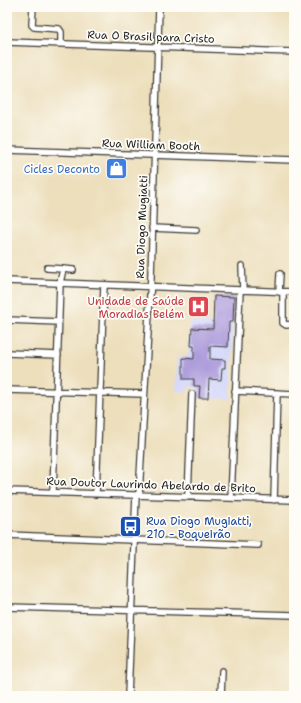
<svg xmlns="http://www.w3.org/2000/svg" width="301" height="703" font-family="'Shantell Sans',sans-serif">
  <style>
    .built { fill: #d5d8f9 }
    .building { fill: #ae9ddb }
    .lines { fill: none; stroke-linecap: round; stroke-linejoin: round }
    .minor-casing { stroke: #3b3934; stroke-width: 8 }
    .minor { stroke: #fff; stroke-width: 5.5 }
    .labels { text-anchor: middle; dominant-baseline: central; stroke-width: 3.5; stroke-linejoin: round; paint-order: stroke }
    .street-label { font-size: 11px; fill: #1c1c1c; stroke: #fdfcf7 }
    .shop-label { font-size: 11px; fill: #366cbe; stroke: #fdfcf7; text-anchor: end }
    .health-label { font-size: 11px; fill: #be3a42; stroke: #fdfcf7; text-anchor: end }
    .transit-label { font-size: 11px; fill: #164399; stroke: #fdfcf7; text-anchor: start }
  </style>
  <rect width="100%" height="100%" fill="#fdfcf7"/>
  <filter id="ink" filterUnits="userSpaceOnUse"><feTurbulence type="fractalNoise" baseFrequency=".025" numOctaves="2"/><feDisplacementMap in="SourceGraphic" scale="8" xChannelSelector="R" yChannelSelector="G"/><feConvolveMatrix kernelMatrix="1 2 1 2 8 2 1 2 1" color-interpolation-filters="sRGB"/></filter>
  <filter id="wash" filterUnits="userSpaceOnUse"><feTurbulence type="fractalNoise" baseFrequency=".012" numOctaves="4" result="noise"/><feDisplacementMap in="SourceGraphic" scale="16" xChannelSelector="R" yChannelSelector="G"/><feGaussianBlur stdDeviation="0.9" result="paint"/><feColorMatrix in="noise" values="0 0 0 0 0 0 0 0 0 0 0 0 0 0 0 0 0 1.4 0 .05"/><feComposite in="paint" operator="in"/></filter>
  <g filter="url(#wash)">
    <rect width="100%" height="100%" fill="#eddfbc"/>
    <!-- built -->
    <path class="built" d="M 214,296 L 234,297 L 231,399 L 197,398 L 197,387 L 188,387 L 187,392 L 176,391 L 177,357 L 188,357 L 190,322 L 213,323 Z"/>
    <g id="blocks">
      <!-- building -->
      <path class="building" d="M 214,296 L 234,297 L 233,322 L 229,322 L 228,347 L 210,346 L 210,359 L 225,360 L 225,368 L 222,368 L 221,380 L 209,379 L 208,398 L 199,398 L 200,386 L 194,386 L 194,379 L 183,379 L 183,358 L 194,359 L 194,346 L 191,346 L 192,328 L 213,329 Z"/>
    </g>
  </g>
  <g filter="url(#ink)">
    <use href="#blocks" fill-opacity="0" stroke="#3b3934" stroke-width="1"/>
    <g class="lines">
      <defs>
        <path id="minor" d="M 33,7 L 32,25 L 34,27 L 59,29 L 61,32 L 61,43
          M 7,42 L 294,52
          M 7,150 L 294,160
          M 152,228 L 196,230
          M 242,266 L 243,290
          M 47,268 L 63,269
          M 7,281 L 294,292
          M 279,292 L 280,274
          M 283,292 L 283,323 L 286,325 L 294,324
          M 7,320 L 59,322
          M 7,353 L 58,355
          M 7,390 L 144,394
          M 235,391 L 294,394
          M 7,491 L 294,500
          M 53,492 L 60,283 L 63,269 L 73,270
          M 96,494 L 104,285
          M 139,495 L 151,277 L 159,7
          M 188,497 L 192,394
          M 231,498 L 240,290
          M 274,500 L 277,393
          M 7,535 L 258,545
          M 7,607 L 294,615
          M 128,696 L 136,495
          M 221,696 L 222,671"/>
      </defs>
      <!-- minor casing -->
      <use href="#minor" class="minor-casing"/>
      <!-- minor -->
      <use href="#minor" class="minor"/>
    </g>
  </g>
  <!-- icons -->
  <defs>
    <symbol id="shop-square" viewBox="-11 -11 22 22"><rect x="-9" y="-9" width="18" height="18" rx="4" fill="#3f7fe0" stroke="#fdfcf7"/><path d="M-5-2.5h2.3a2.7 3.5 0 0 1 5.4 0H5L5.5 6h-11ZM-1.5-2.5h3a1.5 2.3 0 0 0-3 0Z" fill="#fff"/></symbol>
    <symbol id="hospital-square" viewBox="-11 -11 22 22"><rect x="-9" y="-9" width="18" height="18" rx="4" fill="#e0444e" stroke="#fdfcf7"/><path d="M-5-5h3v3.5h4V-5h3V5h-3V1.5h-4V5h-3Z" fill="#fff"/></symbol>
    <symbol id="bus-square" viewBox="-11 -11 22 22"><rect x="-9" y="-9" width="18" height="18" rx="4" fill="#1a4fb4" stroke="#fdfcf7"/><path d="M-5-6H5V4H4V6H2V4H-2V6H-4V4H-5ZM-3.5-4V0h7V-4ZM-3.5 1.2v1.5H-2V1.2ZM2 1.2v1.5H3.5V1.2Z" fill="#fff"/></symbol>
  </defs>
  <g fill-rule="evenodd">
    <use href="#shop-square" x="104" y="156" width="25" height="25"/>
    <use href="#hospital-square" x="186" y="294" width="25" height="25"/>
    <use href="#bus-square" x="118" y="514" width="25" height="25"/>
  </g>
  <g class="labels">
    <!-- street labels -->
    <g class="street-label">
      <text transform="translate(151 37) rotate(2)">Rua O Brasil para Cristo</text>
      <text transform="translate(151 145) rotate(2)">Rua William Booth</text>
      <text transform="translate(142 227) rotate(-88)">Rua Diogo Mugiatti</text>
      <text transform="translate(151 485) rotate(2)">Rua Doutor Laurindo Abelardo de Brito</text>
    </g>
    <!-- shop labels -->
    <g class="shop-label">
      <text x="100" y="169">Cicles Deconto</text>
    </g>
    <!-- health labels -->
    <g class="health-label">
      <text x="184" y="301">Unidade de Saúde<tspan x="184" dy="13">Moradias Belém</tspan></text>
    </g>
    <!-- transit labels -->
    <g class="transit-label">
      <text x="146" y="521">Rua Diogo Mugiatti,<tspan x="146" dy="13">210 - Boqueirão</tspan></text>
    </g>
  </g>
  <!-- margin -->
  <rect width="301" height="703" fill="none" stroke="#fdfcf7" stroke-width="24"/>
</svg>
